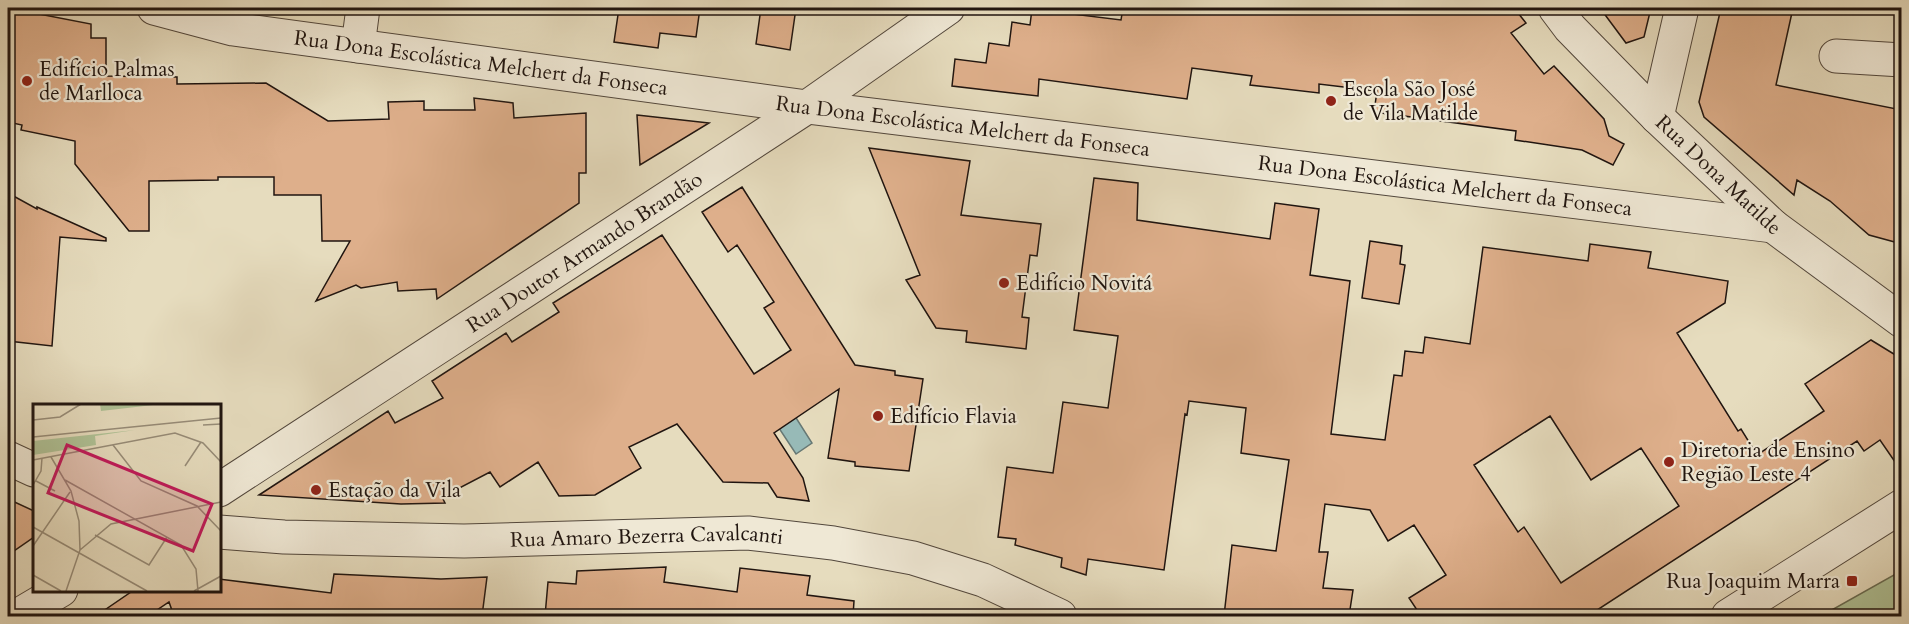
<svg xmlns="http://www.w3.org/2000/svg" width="1909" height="624" font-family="Cardo,serif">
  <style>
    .green { fill: #afc296; stroke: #686c53; stroke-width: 1.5 }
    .water { fill: #97bab7; stroke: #677874; stroke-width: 1.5 }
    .building { fill: #deaf8b; stroke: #201510; stroke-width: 1.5; fill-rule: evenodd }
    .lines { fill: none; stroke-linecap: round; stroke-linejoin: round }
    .minor-casing { stroke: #52473c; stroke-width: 35 }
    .minor { stroke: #efe8d5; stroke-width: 33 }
    .poi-dot { fill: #8f2418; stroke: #efe8d5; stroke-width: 2 }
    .labels { text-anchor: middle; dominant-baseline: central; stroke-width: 4.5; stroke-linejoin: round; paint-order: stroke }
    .street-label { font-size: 21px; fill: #201510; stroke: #efe8d5 }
    .poi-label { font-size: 21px; fill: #201510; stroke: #efe8d5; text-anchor: start }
    .inset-road { fill: none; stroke: #978c78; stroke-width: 1.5 }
    .view { fill: #c2185b; fill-opacity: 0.15; stroke: #c2185b; stroke-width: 3 }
    .inset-edge { fill: none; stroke: #201510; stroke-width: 3 }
  </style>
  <rect width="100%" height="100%" fill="#e6dcbe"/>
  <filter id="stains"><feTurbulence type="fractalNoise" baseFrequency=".00333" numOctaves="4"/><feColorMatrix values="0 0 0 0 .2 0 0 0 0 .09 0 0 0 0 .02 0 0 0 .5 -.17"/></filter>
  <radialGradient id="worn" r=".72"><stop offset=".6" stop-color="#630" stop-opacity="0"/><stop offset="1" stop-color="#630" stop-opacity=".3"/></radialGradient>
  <!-- green -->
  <path class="green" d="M 1901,571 L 1901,616 L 1821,616 Z"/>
  <!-- water -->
  <path class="water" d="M 786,402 L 812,443 L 796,454 L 769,413 Z"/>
  <!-- building -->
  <path class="building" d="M 8,8 L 91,24 L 91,38 L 106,38 L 106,76 L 177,77 L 177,84 L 266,83 L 328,121 L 389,119 L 388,102 L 424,101 L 424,110 L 475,110 L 474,98 L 513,103 L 514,118 L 586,113 L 586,173 L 579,173 L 579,203 L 437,299 L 436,289 L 398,291 L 397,282 L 361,288 L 356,285 L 316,301 L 350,241 L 322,241 L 321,195 L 274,195 L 274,177 L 218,177 L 218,180 L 149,181 L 149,231 L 129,231 L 75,164 L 75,141 L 21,130 L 22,125 L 8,122 Z
    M 619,8 L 700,8 L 696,37 L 660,33 L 658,48 L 614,42 Z
    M 761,8 L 796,8 L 790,50 L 756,44 Z
    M 1123,8 L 1514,8 L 1526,23 L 1511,33 L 1544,74 L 1554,66 L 1604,119 L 1609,136 L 1624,144 L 1613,165 L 1582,150 L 1515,140 L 1516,131 L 1374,112 L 1377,91 L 1319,84 L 1319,93 L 1250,85 L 1252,76 L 1192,68 L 1187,99 L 1039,79 L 1038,96 L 952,86 L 955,59 L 986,63 L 989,43 L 1009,46 L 1012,22 L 1030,25 L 1032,9 L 1121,20 Z
    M 1600,8 L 1651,8 L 1644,37 L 1626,43 Z
    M 1721,8 L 1793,8 L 1776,85 L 1902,110 L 1902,244 L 1869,235 L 1830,201 L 1797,180 L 1794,195 L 1704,117 L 1699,102 Z
    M 637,115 L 709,123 L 640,165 Z
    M 869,148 L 970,161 L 961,215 L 1041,224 L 1037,256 L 1030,255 L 1022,317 L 1029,318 L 1026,349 L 966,342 L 967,331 L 936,328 L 906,280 L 920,275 Z
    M 1094,178 L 1138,183 L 1137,220 L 1270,239 L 1275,203 L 1319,209 L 1310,275 L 1350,281 L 1331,434 L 1385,440 L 1394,375 L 1402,376 L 1405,351 L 1423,353 L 1425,337 L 1470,344 L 1483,247 L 1588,261 L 1590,244 L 1651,252 L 1648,268 L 1728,281 L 1725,303 L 1677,333 L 1738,431 L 1741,429 L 1757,455 L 1824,411 L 1805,384 L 1871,340 L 1902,359 L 1902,472 L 1880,440 L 1864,451 L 1857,441 L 1588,616 L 1421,616 L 1409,598 L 1446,575 L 1414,525 L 1388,541 L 1370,510 L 1325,504 L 1319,552 L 1328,552 L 1323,588 L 1353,590 L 1349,616 L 1224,616 L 1232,545 L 1276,551 L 1289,460 L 1241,453 L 1246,408 L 1189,401 L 1187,415 L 1185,414 L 1164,570 L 1088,559 L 1086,575 L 1061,567 L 1062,558 L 1015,545 L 1016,539 L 998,537 L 1007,467 L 1053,473 L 1063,402 L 1108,408 L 1118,336 L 1074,330 ZM 1550,416 L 1591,480 L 1641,448 L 1679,506 L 1561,583 L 1524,527 L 1518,532 L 1474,465 Z
    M 742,187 L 855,365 L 895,371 L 895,375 L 923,379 L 909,471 L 855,466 L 855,462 L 828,458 L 839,389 L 774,433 L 803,478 L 809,501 L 777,497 L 768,483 L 723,482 L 677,424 L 629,447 L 641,468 L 595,495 L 559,496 L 538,462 L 500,487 L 490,472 L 442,497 L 445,503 L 401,504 L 259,495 L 388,411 L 395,423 L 443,398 L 432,381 L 506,333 L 512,342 L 559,312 L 553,303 L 662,235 L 754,374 L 791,350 L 764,308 L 774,302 L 737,245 L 728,252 L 702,212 Z
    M 8,193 L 37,209 L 37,207 L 106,238 L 106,241 L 60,237 L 52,346 L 8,341 Z
    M 1370,241 L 1402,246 L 1400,264 L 1405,265 L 1399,304 L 1362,298 Z
    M 8,499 L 34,511 L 34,537 L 8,555 Z
    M 666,567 L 664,582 L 737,592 L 740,568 L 810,576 L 807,595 L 854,601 L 853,616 L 545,616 L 548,582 L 576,584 L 577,571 Z
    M 334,574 L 441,579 L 487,577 L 482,616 L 174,616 L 169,602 L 148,616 L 96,616 L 134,590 L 219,590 L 219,579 L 331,593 Z"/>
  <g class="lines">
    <defs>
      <g id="minor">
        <path id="s1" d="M 154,8 L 233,29 L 807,107 L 1773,226"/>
        <path id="s2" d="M 1555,8 L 1570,28 L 1657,117 L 1773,226 L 1902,321"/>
        <path d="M 358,46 L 363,8"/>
        <path d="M 1836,56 L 1902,60"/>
        <path d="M 1657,117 L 1682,8"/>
        <path d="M 8,458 L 34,470"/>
        <path id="s3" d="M 219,490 L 807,107 L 948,8"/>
        <path id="s4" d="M 219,532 L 284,537 L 464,541 L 748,533 L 833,543 L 913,558 L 983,580 L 1060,616"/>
        <path d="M 17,616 L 61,590"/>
        <path d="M 1728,616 L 1902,506"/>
      </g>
    </defs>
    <!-- minor casing -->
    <use href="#minor" class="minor-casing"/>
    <!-- minor -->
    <use href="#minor" class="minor"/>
  </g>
  <!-- markers -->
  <g class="poi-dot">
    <circle cx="27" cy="81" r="6"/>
    <circle cx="1331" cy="101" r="6"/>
    <circle cx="1004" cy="283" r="6"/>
    <circle cx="878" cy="416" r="6"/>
    <circle cx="1669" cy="462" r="6"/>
    <circle cx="316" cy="490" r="6"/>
    <rect x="1846" y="575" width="12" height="12" rx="3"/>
  </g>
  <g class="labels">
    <!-- street labels -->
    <g class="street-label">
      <text stroke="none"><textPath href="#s1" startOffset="332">Rua Dona Escolástica Melchert da Fonseca</textPath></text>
      <text stroke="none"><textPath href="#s1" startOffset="818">Rua Dona Escolástica Melchert da Fonseca</textPath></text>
      <text stroke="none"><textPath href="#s2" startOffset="234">Rua Dona Matilde</textPath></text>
      <text stroke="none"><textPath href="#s1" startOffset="1304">Rua Dona Escolástica Melchert da Fonseca</textPath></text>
      <text stroke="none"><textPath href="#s3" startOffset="436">Rua Doutor Armando Brandão</textPath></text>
      <text stroke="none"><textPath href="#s4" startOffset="428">Rua Amaro Bezerra Cavalcanti</textPath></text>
    </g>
    <!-- poi labels -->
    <g class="poi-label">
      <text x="39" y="69">Edifício Palmas<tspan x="39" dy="24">de Marlloca</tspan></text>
      <text x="1343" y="89">Escola São José<tspan x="1343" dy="24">de Vila Matilde</tspan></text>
      <text x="1016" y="283">Edifício Novitá</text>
      <text x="890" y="416">Edifício Flavia</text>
      <text x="1681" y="450">Diretoria de Ensino<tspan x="1681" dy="24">Região Leste 4</tspan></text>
      <text x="328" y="490">Estação da Vila</text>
      <text x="1840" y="581" text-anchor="end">Rua Joaquim Marra</text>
    </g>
  </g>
  <!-- overview -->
  <g transform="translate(33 404)">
    <rect width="188" height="188" fill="#e6dcbe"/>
    <path d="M 67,0 L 129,0 L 68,7 ZM 102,26 L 62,32 L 63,41 L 0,51 L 0,37 Z" fill="#afc296"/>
    <path class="inset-road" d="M 0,16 L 27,13 L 48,0M 170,21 L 188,20M 0,33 L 188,14M 80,41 L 108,77 L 164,102 L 188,127M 18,53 L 38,87 L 46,117 L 47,146 L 33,187M 0,56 L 142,29 L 170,39 L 188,58M 152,62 L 168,38M 32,76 L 148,141 L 163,165 L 165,187M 3,77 L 22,87M 0,81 L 8,67 L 9,54M 0,123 L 114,187M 62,131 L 116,161 L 134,133M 0,142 L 37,88M 47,146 L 78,120 L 188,98M 0,152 L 0,171M 0,171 L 28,187M 161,187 L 188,172"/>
    <path class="view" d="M 34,41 L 179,100 L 160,147 L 15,89 Z"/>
    <rect width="188" height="188" class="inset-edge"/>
  </g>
  <!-- margin -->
  <rect width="1909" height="624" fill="none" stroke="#e6dcbe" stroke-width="30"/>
  <rect x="9" y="9" width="1891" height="606" fill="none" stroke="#201510" stroke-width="3"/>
  <rect x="15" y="15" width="1879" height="594" fill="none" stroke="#201510" stroke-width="1.5"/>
  <rect width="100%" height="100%" filter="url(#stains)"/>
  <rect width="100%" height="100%" fill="url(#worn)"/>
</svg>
